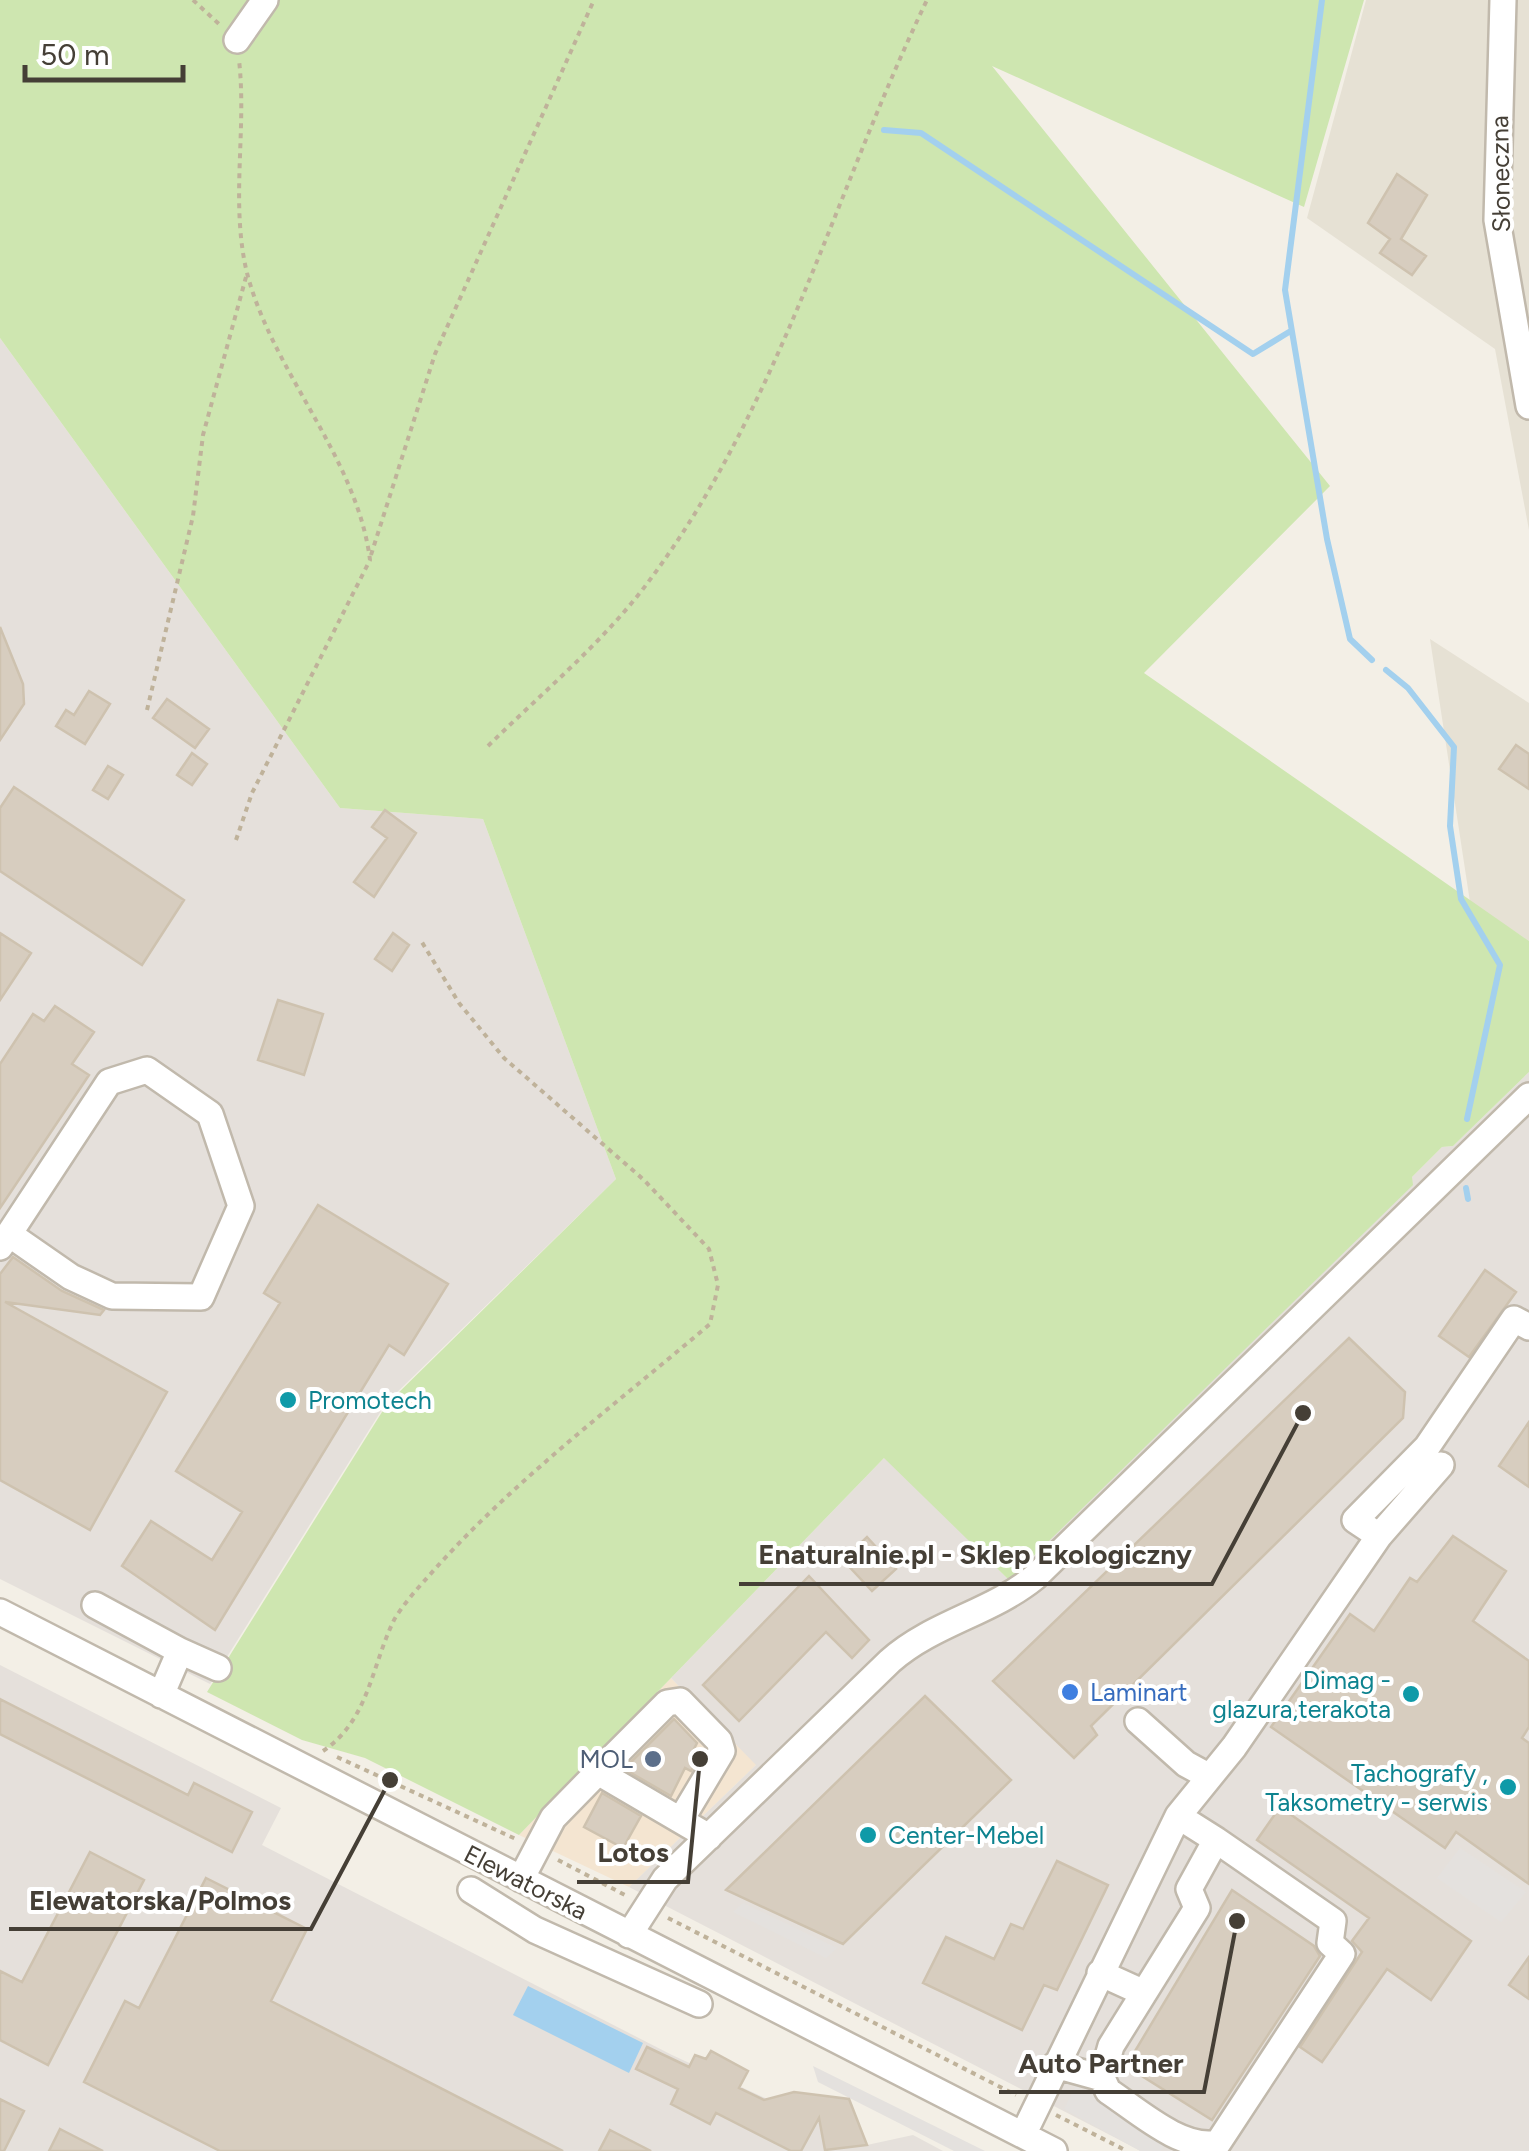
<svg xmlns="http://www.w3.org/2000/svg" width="1529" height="2151" font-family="Figtree,sans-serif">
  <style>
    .residential { fill: #e6e1d4 }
    .commercial { fill: #f4e5d1 }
    .industrial { fill: #e5e0db }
    .green { fill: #cee6b0 }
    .parking { fill: #e4e1de }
    .water { fill: #a3d0ee }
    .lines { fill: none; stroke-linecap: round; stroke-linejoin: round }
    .stream { stroke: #a3d0ee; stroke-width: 6 }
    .building { fill: #d7cdbf; stroke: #cec2af; stroke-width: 2.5 }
    .minor-casing { stroke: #c1b9ac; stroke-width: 30 }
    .path { stroke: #bfb29a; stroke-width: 4; stroke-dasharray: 5 5; stroke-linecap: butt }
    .minor { stroke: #fff; stroke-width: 25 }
    .culture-dot { fill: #0f9aa8; stroke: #fff; stroke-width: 4 }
    .shop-dot { fill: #3f7fe0; stroke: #fff; stroke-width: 4 }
    .service-dot { fill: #5c6f8a; stroke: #fff; stroke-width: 4 }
    .labels { text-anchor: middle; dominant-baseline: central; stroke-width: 8; stroke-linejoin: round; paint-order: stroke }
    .street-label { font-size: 25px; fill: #453f36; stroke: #fff }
    .culture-label { font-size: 25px; fill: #0d838f; stroke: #fff; text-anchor: start }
    .shop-label { font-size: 25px; fill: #366cbe; stroke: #fff; text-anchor: start }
    .service-label { font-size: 25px; fill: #4e5e75; stroke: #fff; text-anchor: end }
    .leader { fill: none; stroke: #453f36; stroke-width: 4 }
    .callout-dot { fill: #453f36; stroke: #fff; stroke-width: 4 }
    .callout-label { font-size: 28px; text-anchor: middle; font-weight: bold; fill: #453f36; stroke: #fff; stroke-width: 8; stroke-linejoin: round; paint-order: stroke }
  </style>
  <rect width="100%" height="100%" fill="#f3efe6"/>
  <!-- residential -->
  <path class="residential" d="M 1366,0 L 1529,0 L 1529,530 L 1495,349 L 1307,218 Z
    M 1430,639 L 1529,703 L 1529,941 L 1470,902 Z"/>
  <!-- commercial -->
  <path class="commercial" d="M 671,1678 L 757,1764 L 629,1887 L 519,1835 Z"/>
  <!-- industrial -->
  <path class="industrial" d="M 0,338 L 340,808 L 483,819 L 616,1179 L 386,1403 L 210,1684 L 0,1579 Z
    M 1529,1072 L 1529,2151 L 1141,2151 L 629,1887 L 756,1765 L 671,1678 L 885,1457 L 1009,1580 L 1442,1147 L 1453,1146 Z
    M 0,1665 L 281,1808 L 262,1845 L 672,2055 L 867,2145 L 913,2135 L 943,2151 L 6,2151 L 0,2148 Z"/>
  <!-- green -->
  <path class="green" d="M 0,0 L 1364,0 L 1304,207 L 992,66 L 1330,486 L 1144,673 L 1529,941 L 1529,1072 L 1453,1146 L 1442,1147 L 1412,1177 L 1413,1185 L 1009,1580 L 884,1458 L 519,1835 L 365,1758 L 302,1740 L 207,1692 L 387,1404 L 616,1179 L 483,819 L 340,808 L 0,338 Z"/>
  <!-- parking -->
  <path class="parking" d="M 1460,1848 L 1526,1892 L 1501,1922 L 1437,1878 Z
    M 743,1903 L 837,1948 L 826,1958 L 733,1912 Z
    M 813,2066 L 985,2151 L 954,2151 L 818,2082 Z
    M 1076,2086 L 1168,2138 L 1161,2151 L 1140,2151 L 1064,2109 Z"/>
  <!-- water -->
  <path class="water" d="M 528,1986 L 643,2043 L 629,2073 L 513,2015 Z"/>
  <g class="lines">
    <!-- stream -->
    <path class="stream" d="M 1322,0 L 1285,290 L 1327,539 L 1350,639 L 1372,660
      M 884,130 L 921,133 L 1253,354 L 1289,332
      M 1386,670 L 1408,688 L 1454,747 L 1450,826 L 1461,899 L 1500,965 L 1467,1119
      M 1466,1188 L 1468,1199"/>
  </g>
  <!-- building -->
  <path class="building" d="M 1397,174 L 1427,195 L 1401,239 L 1426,256 L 1412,275 L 1380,253 L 1390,239 L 1368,223 Z
    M 0,627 L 23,684 L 24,704 L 0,740 Z
    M 89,691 L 110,704 L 85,744 L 56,726 L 66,710 L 74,715 Z
    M 167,699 L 209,729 L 195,748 L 153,718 Z
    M 1516,745 L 1529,754 L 1529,789 L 1499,769 Z
    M 192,753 L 207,764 L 192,785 L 177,775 Z
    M 108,766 L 123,775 L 108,799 L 93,790 Z
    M 14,787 L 184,900 L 142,965 L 0,871 L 0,808 Z
    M 385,810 L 416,833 L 374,897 L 354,882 L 387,838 L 372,827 Z
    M 0,933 L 31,953 L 0,1000 Z
    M 393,933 L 409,945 L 392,971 L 375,959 Z
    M 278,1000 L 323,1014 L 304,1075 L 258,1060 Z
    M 55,1006 L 94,1032 L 72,1064 L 89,1075 L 0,1208 L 0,1064 L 33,1014 L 44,1021 Z
    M 318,1205 L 448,1284 L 404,1355 L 389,1345 L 215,1630 L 122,1566 L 151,1521 L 212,1560 L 242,1512 L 176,1471 L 280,1303 L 264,1293 Z
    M 13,1257 L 62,1291 L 104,1310 L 100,1315 L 5,1302 L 167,1392 L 90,1530 L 0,1480 L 0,1274 Z
    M 1485,1270 L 1516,1292 L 1469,1357 L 1439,1336 Z
    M 1349,1338 L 1405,1392 L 1403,1418 L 1091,1726 L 1097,1735 L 1074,1758 L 993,1681 Z
    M 1529,1422 L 1529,1487 L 1499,1466 Z
    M 1453,1536 L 1506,1571 L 1473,1621 L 1529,1661 L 1529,1727 L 1522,1738 L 1529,1743 L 1529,1884 L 1456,1832 L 1445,1848 L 1271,1727 L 1350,1614 L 1374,1631 L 1410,1578 L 1417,1582 Z
    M 867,1537 L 896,1569 L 872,1591 L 843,1560 Z
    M 809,1576 L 869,1640 L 852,1658 L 826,1632 L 739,1721 L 703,1685 Z
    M 925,1696 L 1011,1780 L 843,1944 L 726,1890 Z
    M 0,1699 L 188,1795 L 194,1783 L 252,1812 L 232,1852 L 0,1734 Z
    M 674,1719 L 697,1743 L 693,1751 L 701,1755 L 691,1771 L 685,1768 L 671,1796 L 624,1769 Z
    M 602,1793 L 641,1816 L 623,1848 L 584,1827 Z
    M 1280,1807 L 1471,1941 L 1431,2000 L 1387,1969 L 1322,2062 L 1300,2047 L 1362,1952 L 1352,1941 L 1369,1918 L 1257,1840 Z
    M 90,1852 L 144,1880 L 48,2065 L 0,2040 L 0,1971 L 22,1982 Z
    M 1057,1861 L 1108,1885 L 1057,1990 L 1044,1985 L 1022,2030 L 923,1983 L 946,1937 L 994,1959 L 1011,1924 L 1023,1929 Z
    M 206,1878 L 307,1929 L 271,2001 L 563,2151 L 220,2151 L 84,2082 L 125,2001 L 139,2008 Z
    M 1232,1890 L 1314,1946 L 1320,1956 L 1212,2120 L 1126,2066 Z
    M 1529,1957 L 1529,1999 L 1509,1985 Z
    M 647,2047 L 689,2067 L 695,2055 L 706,2059 L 711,2051 L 748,2071 L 739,2088 L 764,2100 L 794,2092 L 849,2099 L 867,2145 L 825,2150 L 819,2118 L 801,2151 L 791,2151 L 716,2113 L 710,2124 L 671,2104 L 678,2089 L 636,2069 Z
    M 0,2099 L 24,2111 L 4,2151 L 0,2151 Z
    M 60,2129 L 103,2151 L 49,2151 Z
    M 610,2130 L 651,2151 L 599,2151 Z"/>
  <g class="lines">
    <defs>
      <path id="minor" d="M 1503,0 L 1497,220 L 1529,406
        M 237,40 L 265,0
        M 0,1247 L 9,1234 L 109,1082 L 147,1070 L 210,1114 L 241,1206 L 201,1297 L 112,1296 L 71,1277 L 9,1234
        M 1379,1536 L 1355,1520 L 1427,1447 L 1514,1319 L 1529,1327
        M 95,1605 L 180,1651 L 161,1695
        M 0,1612 L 1054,2151
        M 180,1651 L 218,1668
        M 1138,1721 L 1186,1764 L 1208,1776
        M 598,1772 L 667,1703 L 680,1701 L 719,1741 L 722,1751 L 682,1818
        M 1178,1816 L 1216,1840 L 1189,1889 L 1197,1908 L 1111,2046 L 1102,2078 L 1108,2091 C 1137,2110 1182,2151 1218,2143 L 1342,1954 L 1330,1943 L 1333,1921 L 1216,1840
        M 521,1879 L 553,1818 L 598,1772 L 709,1837
        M 471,1890 L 535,1930 L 699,2004
        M 629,1935 L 665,1879 L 890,1661 C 933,1623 991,1613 1035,1577 L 1529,1096
        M 1100,1973 L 1144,1993
        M 1055,2065 L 1102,2078
        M 1023,2135 L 1178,1816 L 1234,1747 L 1379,1536 L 1441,1465"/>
    </defs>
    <!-- minor casing -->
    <use href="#minor" class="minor-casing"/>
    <!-- path -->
    <path class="path" d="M 193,0 L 219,24
      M 371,555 L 435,354 L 594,0
      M 147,710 L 193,516 L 203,435 L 246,277
      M 488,746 C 543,692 607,639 652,577 C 780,404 835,191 927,0
      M 236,840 L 252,793 L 370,560 C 357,457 273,373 247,273 C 230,203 247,130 239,60
      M 323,1751 C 369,1720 371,1667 394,1620 C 402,1606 416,1590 427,1578 C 509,1484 615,1405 710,1324 L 718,1285 L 709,1249 L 644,1180 L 504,1058 L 459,1003 L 420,939
      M 337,1757 L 518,1840
      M 558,1860 L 625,1895
      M 668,1918 L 1016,2095
      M 1056,2115 L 1127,2151"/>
    <!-- minor -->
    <use href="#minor" class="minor"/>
  </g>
  <!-- markers -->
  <g class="culture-dot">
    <circle cx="288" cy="1400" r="10"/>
    <circle cx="1411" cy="1694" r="10"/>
    <circle cx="1508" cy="1787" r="10"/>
    <circle cx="868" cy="1835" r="10"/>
  </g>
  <circle class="shop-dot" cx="1070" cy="1692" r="10"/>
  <circle class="service-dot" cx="653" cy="1759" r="10"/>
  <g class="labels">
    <!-- street labels -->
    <g class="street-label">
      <text transform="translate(1500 174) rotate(-91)">Słoneczna</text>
      <text transform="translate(526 1882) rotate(27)">Elewatorska</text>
    </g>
    <!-- culture labels -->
    <g class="culture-label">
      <text x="308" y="1400">Promotech</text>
      <text x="1391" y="1680" text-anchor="end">Dimag -<tspan x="1391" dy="29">glazura,terakota</tspan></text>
      <text x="1488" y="1773" text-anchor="end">Tachografy ,<tspan x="1488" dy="29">Taksometry - serwis</tspan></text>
      <text x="888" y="1835">Center-Mebel</text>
    </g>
    <!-- shop labels -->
    <g class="shop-label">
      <text x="1090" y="1692">Laminart</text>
    </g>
    <!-- service labels -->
    <g class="service-label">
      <text x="633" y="1759">MOL</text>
    </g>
  </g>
  <!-- callouts -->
  <path class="leader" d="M1303 1413L1212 1584H739M700 1759L688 1882H577M390 1780L311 1929H9M1237 1921L1204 2092H999"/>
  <g class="callout-dot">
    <circle cx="1303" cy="1413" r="10"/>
    <circle cx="700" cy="1759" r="10"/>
    <circle cx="390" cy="1780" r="10"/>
    <circle cx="1237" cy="1921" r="10"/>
  </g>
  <g class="callout-label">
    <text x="975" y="1564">Enaturalnie.pl - Sklep Ekologiczny</text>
    <text x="633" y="1862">Lotos</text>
    <text x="160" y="1910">Elewatorska/Polmos</text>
    <text x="1101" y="2073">Auto Partner</text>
  </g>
  <!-- scale -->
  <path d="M25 65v15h158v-15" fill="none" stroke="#453f36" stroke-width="5"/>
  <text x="40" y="65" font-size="30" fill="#453f36" stroke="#ffffff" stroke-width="8" paint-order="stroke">50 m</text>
</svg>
